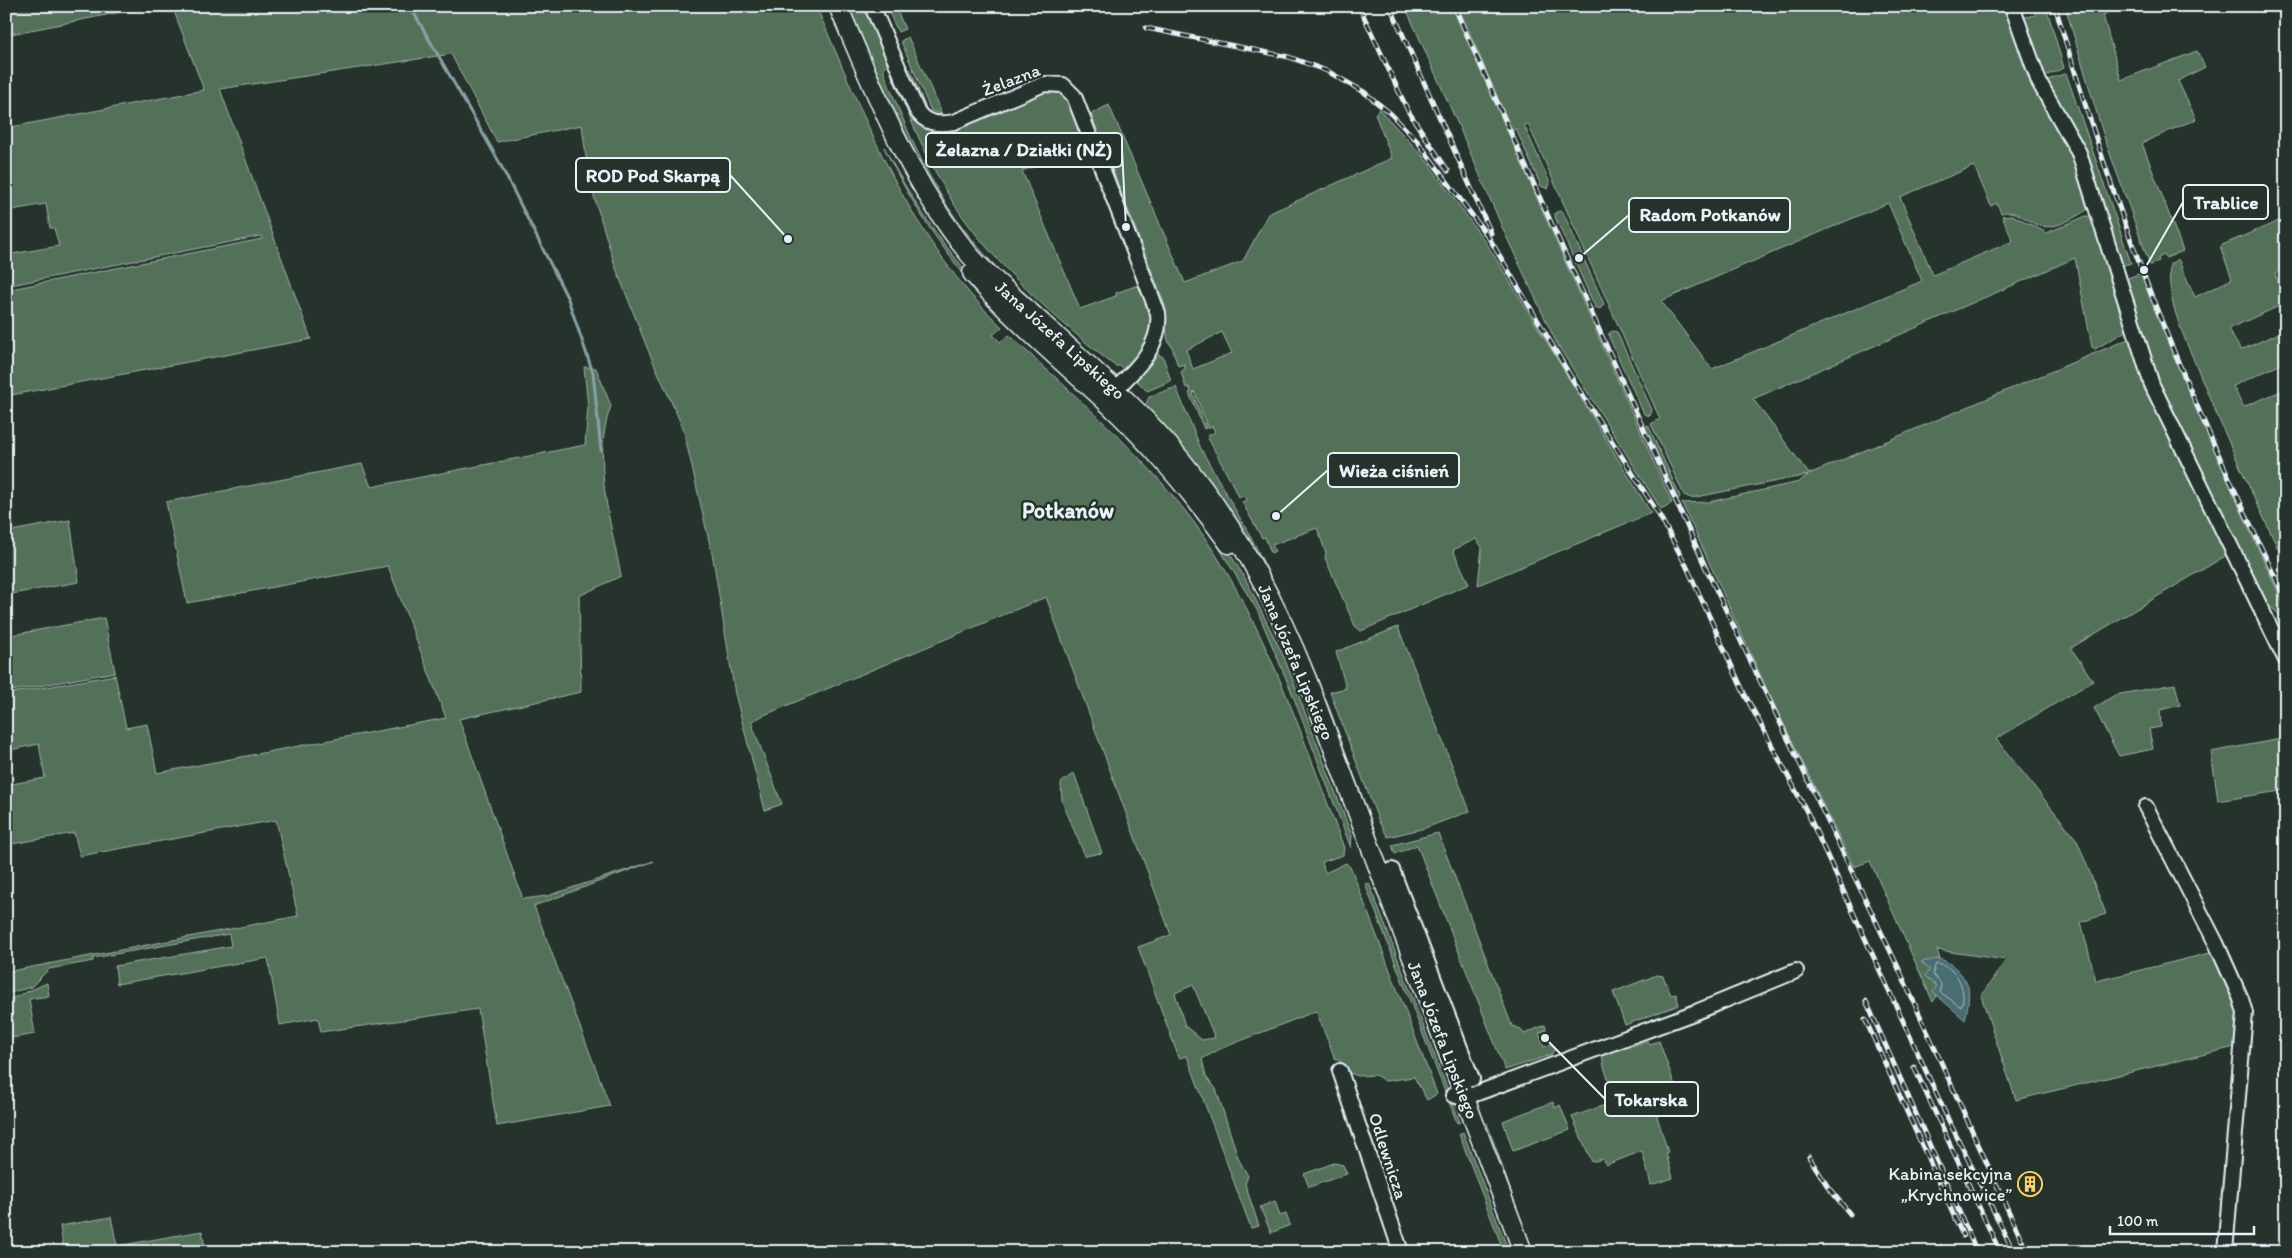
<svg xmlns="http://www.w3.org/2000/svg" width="2292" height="1258" font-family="Itim,sans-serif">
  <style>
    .green { fill: #537159; stroke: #9eb1a8; fill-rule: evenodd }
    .water { fill: #4a6d71; stroke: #89a2a7 }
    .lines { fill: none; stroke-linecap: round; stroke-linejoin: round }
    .shore { stroke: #a9bcc2; stroke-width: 1 }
    .stream { stroke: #89a2a7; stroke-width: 3 }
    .minor-casing { stroke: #e8f1f8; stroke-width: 18 }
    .major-casing { stroke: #e8f1f8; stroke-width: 21 }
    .minor { stroke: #26332d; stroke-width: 14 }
    .major { stroke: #26332d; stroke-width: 18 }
    .rail-casing { stroke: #e8f1f8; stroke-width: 5 }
    .rail { stroke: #26332d; stroke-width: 3; stroke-dasharray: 9; stroke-linecap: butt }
    .labels { text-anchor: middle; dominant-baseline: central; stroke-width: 5; stroke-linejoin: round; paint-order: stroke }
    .street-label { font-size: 18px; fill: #e8f1f8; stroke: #26332d }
    .poi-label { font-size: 18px; fill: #e8f1f8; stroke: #26332d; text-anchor: end }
    .district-label { font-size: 22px; font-weight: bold; fill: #e8f1f8; stroke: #26332d }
    .leader { fill: none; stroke: #e8f1f8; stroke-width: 2 }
    .callout-dot { fill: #e8f1f8; stroke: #26332d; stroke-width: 2 }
    .callout { fill: #26332d; stroke: #e8f1f8; stroke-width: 2 }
    .callout-label { font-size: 19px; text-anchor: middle; font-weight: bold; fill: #e8f1f8 }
  </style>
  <rect width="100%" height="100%" fill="#26332d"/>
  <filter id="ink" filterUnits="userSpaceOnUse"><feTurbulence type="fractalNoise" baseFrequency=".02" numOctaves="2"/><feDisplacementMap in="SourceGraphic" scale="10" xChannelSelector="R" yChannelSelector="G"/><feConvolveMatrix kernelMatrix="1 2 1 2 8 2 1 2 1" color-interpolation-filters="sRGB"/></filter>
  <g filter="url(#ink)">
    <!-- green -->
    <path class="green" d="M 10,6 L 151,6 L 6,35 L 6,7 Z
      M 172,6 L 816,6 C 866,120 909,240 1002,327 L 993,335 L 1000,342 L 1009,335 C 1077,398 1150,459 1203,535 C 1268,630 1304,741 1344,848 L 1343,855 L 1322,862 L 1325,873 L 1346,863 L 1351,868 L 1437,1094 L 1427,1100 L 1414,1077 L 1385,1081 L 1375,1075 L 1358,1076 L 1343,1071 L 1340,1061 L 1335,1059 L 1316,1011 L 1220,1049 L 1202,1059 L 1206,1076 L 1216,1089 L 1239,1160 L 1248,1176 L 1245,1184 L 1259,1226 L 1251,1228 L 1187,1056 L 1179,1058 L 1138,947 L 1171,935 L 1046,597 L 762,716 L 751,722 L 782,804 L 765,810 L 735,694 L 713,558 L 683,428 L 648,350 L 615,266 L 589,180 L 582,125 L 497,142 L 451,54 L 220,89 L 311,339 L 6,396 L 6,290 L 262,239 L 261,236 L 6,286 L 6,255 L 59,246 L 54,228 L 50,228 L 46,204 L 6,211 L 6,128 L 204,90 ZM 1193,985 L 1215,1038 L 1202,1040 L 1185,1026 L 1175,993 Z
      M 842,6 L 865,6 L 889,62 L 884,67 L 884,73 C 900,112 915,151 936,187 C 967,242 1012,285 1058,326 C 1077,343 1095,361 1116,375 L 1112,376 L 995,275 L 929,191 Z
      M 886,6 L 895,6 L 905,29 L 898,32 Z
      M 1405,6 L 1452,6 L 1672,503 L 1661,509 L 1557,344 L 1506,236 L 1460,129 Z
      M 1458,6 L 2007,6 L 2074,149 L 2068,152 L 2075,155 L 2091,207 C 2078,216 2053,232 2037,225 C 2023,219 2017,209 2001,213 L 1997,203 L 1991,206 L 1974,166 L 1900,197 L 1933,275 L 2013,241 L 2002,216 L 2012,215 L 2047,233 L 2086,216 L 2095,217 L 2131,328 L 2095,349 L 2092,347 L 2075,258 L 1753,399 L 1809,474 L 2133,337 L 2162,418 L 2227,555 L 2071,648 L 2093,681 L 1996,739 L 2077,840 L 2106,914 L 2081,922 L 2096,981 L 2214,952 L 2235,1005 L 2243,1045 L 2016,1100 L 1981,996 L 2006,960 L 1937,950 L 1940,959 L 1921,962 L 1930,970 L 1925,976 L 1937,986 L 1933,992 L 1937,996 L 1933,1002 L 1870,861 L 1854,867 L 1768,692 L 1682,503 L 1709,502 L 1799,482 L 1808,475 L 1691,498 L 1684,495 L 1651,424 L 1660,419 L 1528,124 L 1524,125 L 1550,183 L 1548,189 L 1541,186 L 1516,129 L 1512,131 ZM 1888,203 L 1922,281 L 1712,369 L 1661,301 Z
      M 2034,6 L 2046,6 L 2064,68 L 2043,77 L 2020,18 L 2035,15 Z
      M 2065,6 L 2122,6 L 2103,15 L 2121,80 L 2197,51 L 2205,67 L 2178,81 L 2196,119 L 2142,143 L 2183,251 L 2166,258 L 2164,255 L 2158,258 L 2159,261 L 2150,265 L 2104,137 Z
      M 908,37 L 942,114 L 931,111 L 901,41 Z
      M 904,67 L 910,69 L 928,113 L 919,100 Z
      M 893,71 L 914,118 L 927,128 L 933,130 L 954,129 L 1046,91 C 1051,91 1057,90 1062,93 C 1074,100 1083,133 1088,147 L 1022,171 L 1080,309 L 1116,296 L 1116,293 L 1138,285 L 1136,279 L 1140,277 C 1157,323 1159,334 1124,370 L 1120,366 L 1115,366 C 1059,322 993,264 954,204 C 928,163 910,118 891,74 Z
      M 2066,73 L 2131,263 L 2121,266 L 2042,82 Z
      M 1109,105 L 1185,283 L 1243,261 L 1268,214 L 1392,158 L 1375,114 L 1379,109 L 1423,156 L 1487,244 L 1651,513 L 1478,585 L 1482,547 L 1476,539 L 1453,550 L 1469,584 L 1361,631 L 1355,626 L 1325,558 L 1326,553 L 1317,528 L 1272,545 L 1275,551 L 1271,553 L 1265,537 L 1262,538 L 1242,502 L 1247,500 L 1244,495 L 1239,497 L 1207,436 L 1215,432 L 1212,426 L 1209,429 L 1194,391 L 1193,394 L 1206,428 L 1204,429 L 1189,393 L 1191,392 L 1189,387 L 1186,388 L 1181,372 L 1185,368 L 1184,364 L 1178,366 L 1171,344 L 1169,344 C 1164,330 1168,315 1163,300 L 1091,114 ZM 1222,332 L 1232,353 L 1193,369 L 1186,350 Z
      M 884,147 C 902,182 922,215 946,246 C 960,265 976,280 987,302 C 944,253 912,206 884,147 Z
      M 1559,211 L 1563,212 L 1604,304 L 1600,309 L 1595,307 L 1555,217 L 1555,213 Z
      M 2286,218 L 2286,268 L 2275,273 L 2286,303 L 2228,329 L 2241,350 L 2286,330 L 2286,362 L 2233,386 L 2243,407 L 2286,389 L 2286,483 L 2280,486 L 2286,499 L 2286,566 C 2257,503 2227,441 2201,377 C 2186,340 2166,304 2170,264 L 2178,259 L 2195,297 L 2232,279 L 2220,246 Z
      M 2141,273 C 2185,387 2235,498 2286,610 L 2286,623 C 2279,612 2267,606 2259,595 L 2162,398 L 2126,282 L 2128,278 Z
      M 1613,331 L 1617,332 L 1652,410 L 1650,416 L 1644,414 L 1609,337 L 1609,333 Z
      M 1157,354 L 1163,357 L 1171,381 L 1147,391 L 1134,378 L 1153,357 Z
      M 584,367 L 596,368 L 611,406 C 591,460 611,522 621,576 L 579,596 L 581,692 L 459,719 L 523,899 L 547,896 L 654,861 L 534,906 L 610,1106 L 497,1126 L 478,1009 L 321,1032 L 318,1018 L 280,1025 L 268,958 L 117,984 L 115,966 L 231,946 L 229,934 L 93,958 L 93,961 L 49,969 L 31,987 L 6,994 L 6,972 L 298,916 L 276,820 L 80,856 L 74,833 L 6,845 L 6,785 L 45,778 L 39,744 L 6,751 L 6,694 L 115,675 L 126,728 L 147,724 L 157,773 L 446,718 L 388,566 L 187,603 L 166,502 L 362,464 L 371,487 L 585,445 L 588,407 Z
      M 1176,387 L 1201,449 L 1253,541 L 1279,594 L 1309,666 L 1328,705 L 1378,839 L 1373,837 L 1296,641 L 1183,447 L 1145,406 L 1149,397 Z
      M 1648,425 L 1680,496 L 1678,500 L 1645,427 Z
      M 1125,426 L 1220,538 L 1245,578 L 1284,657 L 1352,836 L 1351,848 L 1290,688 L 1257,610 L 1208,530 L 1157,466 L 1122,430 Z
      M 70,520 L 79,582 L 6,595 L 6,532 Z
      M 104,618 L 115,672 L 6,692 L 6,636 Z
      M 1398,627 L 1470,811 L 1425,828 L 1388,837 L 1379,822 L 1330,692 L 1346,688 L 1336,652 Z
      M 2175,684 L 2180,705 L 2160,710 L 2161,727 L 2149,729 L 2153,749 L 2119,756 L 2094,708 L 2115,695 Z
      M 2286,738 L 2286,790 L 2218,801 L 2211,752 Z
      M 1074,773 L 1102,853 L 1085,856 L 1062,801 L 1061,783 Z
      M 1438,833 L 1512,1026 L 1521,1029 L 1524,1034 L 1545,1025 L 1546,1030 L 1539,1033 L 1544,1047 L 1552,1044 L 1555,1049 L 1551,1055 L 1505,1070 L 1417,845 L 1395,854 L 1392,845 Z
      M 1369,883 L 1460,1122 L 1457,1123 L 1365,884 Z
      M 1657,975 L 1663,976 L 1671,995 L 1676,994 L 1679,1005 L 1625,1025 L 1613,992 Z
      M 47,983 L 49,996 L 29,999 L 35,1034 L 6,1039 L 6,1001 Z
      M 1648,1041 L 1650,1044 L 1659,1041 L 1677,1091 L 1670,1093 L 1675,1110 L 1657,1116 L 1668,1152 L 1666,1153 L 1673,1178 L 1651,1185 L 1642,1151 L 1606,1165 L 1602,1159 L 1592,1162 L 1572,1117 L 1616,1101 L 1604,1067 L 1602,1055 Z
      M 1553,1102 L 1555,1108 L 1560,1105 L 1570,1130 L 1513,1151 L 1503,1121 Z
      M 1487,1123 C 1503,1166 1516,1209 1532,1252 L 1527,1252 L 1484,1124 Z
      M 1463,1132 L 1509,1252 L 1504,1252 L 1459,1134 Z
      M 1334,1163 L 1343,1165 L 1347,1174 L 1309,1187 L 1304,1174 Z
      M 1275,1201 L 1280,1216 L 1286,1214 L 1290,1225 L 1271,1233 L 1260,1207 Z
      M 111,1217 L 117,1246 L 202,1231 L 206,1252 L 64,1252 L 60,1226 Z"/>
    <!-- water -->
    <path class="water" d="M 1937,959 C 1950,960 1964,974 1968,987 C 1970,996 1967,1011 1965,1020 L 1933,992 L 1937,986 L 1925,976 L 1930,970 L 1921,962 Z"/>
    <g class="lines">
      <!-- shore -->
      <path class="shore" d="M 1936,964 C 1956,965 1968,990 1961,1007 L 1940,992 L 1941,984 L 1933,975 Z"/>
      <!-- stream -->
      <path class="stream" d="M 410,6 L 498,160 L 568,299 L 593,373 L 601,450"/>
      <defs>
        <path id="minor" d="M 872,6 L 916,109 C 924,124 938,125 954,122 L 1044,84 L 1063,85 L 1074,96 L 1158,313 C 1162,349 1132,372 1109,396
          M 2012,6 L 2039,82 L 2079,153 L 2152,385 L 2286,660
          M 2146,807 L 2216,943 L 2241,999 L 2245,1013 L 2225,1252
          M 1392,870 L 1472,1079
          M 1340,1071 L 1401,1252
          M 1453,1095 L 1464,1098 L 1696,1012 L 1796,971"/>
        <path id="major" d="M 838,6 C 875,92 908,179 968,253 C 982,270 1000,284 1016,299 C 1054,334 1093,368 1130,404 C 1211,482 1266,576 1307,679 L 1523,1252
          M 972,273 C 1012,319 1059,359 1104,400 C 1148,441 1194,495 1229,544"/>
      </defs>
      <!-- minor casing -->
      <use href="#minor" class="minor-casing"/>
      <!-- major casing -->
      <use href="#major" class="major-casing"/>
      <!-- minor -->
      <use href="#minor" class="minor"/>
      <!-- major -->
      <use href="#major" class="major"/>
      <defs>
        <path id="rail" d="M 1359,6 L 1408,111 L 1448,171
          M 1390,6 L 1491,233
          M 1454,6 L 1709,575 L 1898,967 L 2027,1252
          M 2055,6 C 2084,104 2115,201 2152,297 C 2192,400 2239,500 2286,601
          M 1146,28 L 1289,57 L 1327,71 L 1364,92 L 1391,114 L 1418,142 L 1491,241 L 1574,382 L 1658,513 L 1686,565 L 1744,693 L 1808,814 L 1948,1119 L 2014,1252
          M 1866,1001 L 1977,1252
          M 1865,1019 L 1963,1236
          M 1914,1067 L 2000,1252
          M 1809,1157 L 1828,1187 L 1850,1214
          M 1941,1247 L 1945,1252"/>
      </defs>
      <!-- rail casing -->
      <use href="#rail" class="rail-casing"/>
      <!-- rail -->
      <use href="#rail" class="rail"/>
    </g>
  </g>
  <!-- icons -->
  <defs>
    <symbol id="building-ring" viewBox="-11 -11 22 22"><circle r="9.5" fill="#26332d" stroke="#ffd166" stroke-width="1.5"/><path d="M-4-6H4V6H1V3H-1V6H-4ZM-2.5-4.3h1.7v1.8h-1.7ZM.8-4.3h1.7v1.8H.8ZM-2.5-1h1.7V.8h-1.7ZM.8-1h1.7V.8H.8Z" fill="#ffd166"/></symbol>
  </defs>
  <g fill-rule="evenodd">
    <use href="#building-ring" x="2016" y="1170" width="28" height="28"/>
  </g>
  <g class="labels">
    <!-- street labels -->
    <g class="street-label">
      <text transform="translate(1011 80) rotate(-21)">Żelazna</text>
      <text transform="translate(1060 340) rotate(42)">Jana Józefa Lipskiego</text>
      <text transform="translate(1296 662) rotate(67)">Jana Józefa Lipskiego</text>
      <text transform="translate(1443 1040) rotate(69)">Jana Józefa Lipskiego</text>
      <text transform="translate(1388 1156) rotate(72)">Odlewnicza</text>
    </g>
    <!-- poi labels -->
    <g class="poi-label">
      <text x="2012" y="1174">Kabina sekcyjna<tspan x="2012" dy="21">„Krychnowice”</tspan></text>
    </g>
    <!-- district labels -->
    <g class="district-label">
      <text x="1068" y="510">Potkanów</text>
    </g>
  </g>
  <!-- callouts -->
  <path class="leader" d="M1126 227L1122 150M788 239L730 175M2144 270L2183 202M1579 258L1629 215M1276 516L1328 470M1545 1038L1605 1099"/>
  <g class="callout-dot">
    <circle cx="1126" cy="227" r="5"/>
    <circle cx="788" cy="239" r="5"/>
    <circle cx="2144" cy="270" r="5"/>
    <circle cx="1579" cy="258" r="5"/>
    <circle cx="1276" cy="516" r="5"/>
    <circle cx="1545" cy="1038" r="5"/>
  </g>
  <g class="callout">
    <rect x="926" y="133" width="196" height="34" rx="5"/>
    <rect x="576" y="158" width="154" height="34" rx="5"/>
    <rect x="2183" y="185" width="85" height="34" rx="5"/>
    <rect x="1629" y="198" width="161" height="34" rx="5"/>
    <rect x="1328" y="453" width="131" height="34" rx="5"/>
    <rect x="1605" y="1082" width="93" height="34" rx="5"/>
  </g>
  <g class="callout-label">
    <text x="1024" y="156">Żelazna / Działki (NŻ)</text>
    <text x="653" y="182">ROD Pod Skarpą</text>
    <text x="2226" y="209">Trablice</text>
    <text x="1710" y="221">Radom Potkanów</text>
    <text x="1394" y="477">Wieża ciśnień</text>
    <text x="1651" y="1106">Tokarska</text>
  </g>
  <!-- margin -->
  <rect width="2292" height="1258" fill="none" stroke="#26332d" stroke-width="25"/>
  <rect x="12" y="12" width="2267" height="1233" fill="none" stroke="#e8f1f8" stroke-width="2" filter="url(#ink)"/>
  <!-- scale -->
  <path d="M2110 1226v8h144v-8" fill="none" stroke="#e8f1f8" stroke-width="2.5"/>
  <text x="2117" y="1226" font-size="15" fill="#e8f1f8" stroke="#26332d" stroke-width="4" paint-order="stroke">100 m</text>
</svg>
